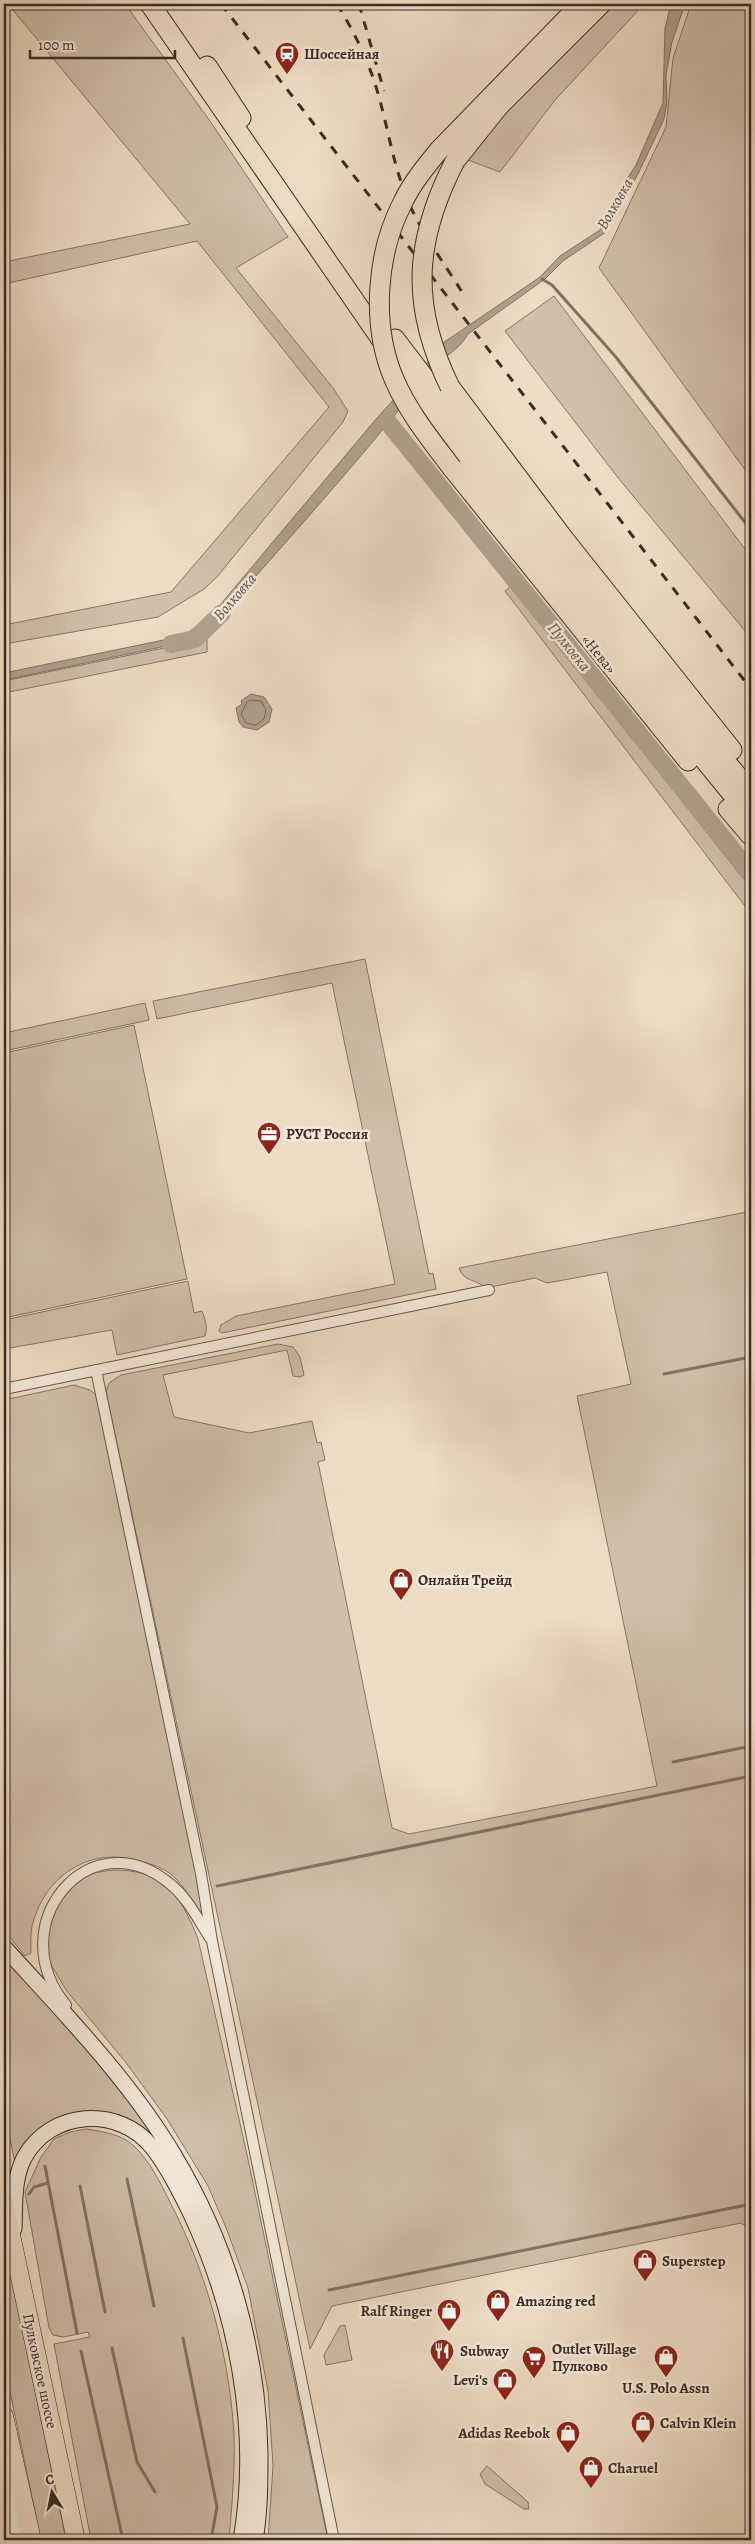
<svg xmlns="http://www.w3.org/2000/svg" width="755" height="2544" font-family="Alegreya,serif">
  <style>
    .green { fill: #d0bfab; stroke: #867668 }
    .water { fill: #b1a18f; stroke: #827265 }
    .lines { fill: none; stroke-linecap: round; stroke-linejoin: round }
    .shore { stroke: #76665a; stroke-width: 1 }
    .stream { stroke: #827265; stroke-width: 3 }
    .river { stroke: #b1a18f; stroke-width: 18 }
    .minor-casing { stroke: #68584d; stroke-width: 12 }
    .secondary-casing { stroke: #3b2c25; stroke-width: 17 }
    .trunk-casing { stroke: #3b2c25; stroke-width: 19 }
    .motorway-casing { stroke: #3b2c25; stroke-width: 21 }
    .minor { stroke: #f4e9da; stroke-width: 10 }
    .secondary { stroke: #f4e9da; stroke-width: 15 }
    .trunk { stroke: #eeddc6; stroke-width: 18 }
    .motorway { stroke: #eeddc6; stroke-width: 19 }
    .rail { stroke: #3b2c25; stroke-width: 3; stroke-dasharray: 9 9; stroke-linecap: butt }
    .motorway-bridge-casing { stroke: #3b2c25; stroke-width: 21; stroke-linecap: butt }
    .motorway-bridge { stroke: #eeddc6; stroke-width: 19 }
    .labels { text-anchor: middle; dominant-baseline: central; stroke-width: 5; stroke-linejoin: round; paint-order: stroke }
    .poi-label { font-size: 15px; font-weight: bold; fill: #3b2c25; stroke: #f4e9da; text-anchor: start }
    .street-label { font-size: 15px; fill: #3b2c25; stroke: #f4e9da }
    .water-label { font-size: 16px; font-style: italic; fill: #5e4f45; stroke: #f4e9da }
  </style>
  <rect width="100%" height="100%" fill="#eeddc6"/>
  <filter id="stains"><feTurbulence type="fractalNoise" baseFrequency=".004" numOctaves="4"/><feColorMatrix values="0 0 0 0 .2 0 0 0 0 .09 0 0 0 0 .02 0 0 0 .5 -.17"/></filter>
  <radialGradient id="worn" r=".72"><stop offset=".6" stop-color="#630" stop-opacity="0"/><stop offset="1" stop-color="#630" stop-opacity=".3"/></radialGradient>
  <!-- green -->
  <path class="green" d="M 8,4 L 125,4 L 210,121 L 288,237 L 236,268 L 333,388 L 348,411 L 343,422 L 217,577 L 204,589 L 158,617 L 4,644 L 4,625 L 171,592 L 329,407 L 197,241 L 4,284 L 4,262 L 190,224 Z
    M 608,4 L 644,4 L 556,99 L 500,172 L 468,160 L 465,156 Z
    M 691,4 L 751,4 L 751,478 L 599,268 L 666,127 L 673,58 Z
    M 554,296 L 751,557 L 751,638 L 619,479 L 505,331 Z
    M 511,586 L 751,888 L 751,914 L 505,591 Z
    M 207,633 L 207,652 L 4,693 L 4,681 L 193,642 Z
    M 365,959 L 429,1274 L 433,1273 L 436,1289 L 222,1333 L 219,1331 L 221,1325 L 236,1316 L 395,1284 L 332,983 L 157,1019 L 153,1001 Z
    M 145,1003 L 149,1020 L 4,1051 L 4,1033 Z
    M 134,1025 L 187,1279 L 4,1318 L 4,1053 Z
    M 751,1206 L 751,2229 L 741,2223 L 332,2306 L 310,2349 L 106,1392 L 109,1383 L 121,1375 L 278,1344 L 293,1347 L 300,1357 L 304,1375 L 300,1377 L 293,1376 L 287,1350 L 163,1375 L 174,1417 L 249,1433 L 312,1421 L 317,1443 L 321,1442 L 325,1460 L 318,1462 L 392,1828 L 409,1834 L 657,1786 L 577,1396 L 631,1384 L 607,1272 L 547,1283 L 535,1278 L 486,1288 C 477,1279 463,1282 459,1268 L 747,1212 Z
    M 188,1281 L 194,1313 L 202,1311 C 205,1319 208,1327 205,1336 L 117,1355 L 112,1330 L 4,1349 L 4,1320 Z
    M 74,1385 L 90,1390 L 96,1395 L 205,1915 L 202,1916 C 193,1902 185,1887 173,1876 C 162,1866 144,1862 131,1859 C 87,1849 47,1877 34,1919 C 30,1930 31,1942 31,1953 L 25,1956 L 4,1930 L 4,1400 Z
    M 112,1870 C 163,1869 181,1895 198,1939 L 246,2150 L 328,2540 L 268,2540 L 273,2466 L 268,2390 L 248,2288 L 227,2230 L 208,2186 L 167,2119 L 127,2064 L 66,1990 L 46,1956 L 49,1917 L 60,1899 L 74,1883 L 94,1873 Z
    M 4,1956 L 86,2049 L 156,2136 L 232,2314 L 145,2131 L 120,2115 L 96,2112 L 81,2113 L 15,2163 L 4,2110 Z
    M 87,2129 C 104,2132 120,2134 133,2145 C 150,2161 160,2182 170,2202 C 207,2273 229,2354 234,2434 C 235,2470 232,2505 229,2540 L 91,2540 L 54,2344 L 90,2337 L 88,2332 L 63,2337 L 53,2335 L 49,2328 L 25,2192 L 41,2157 L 54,2139 L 70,2132 Z
    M 4,2241 L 66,2540 L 41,2540 L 4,2363 Z
    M 345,2325 L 352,2360 L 326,2365 L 324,2355 L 340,2326 Z
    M 487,2466 L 528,2502 L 529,2509 L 524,2509 L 485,2484 L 480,2474 Z"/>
  <!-- water -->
  <path class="water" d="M 671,4 L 685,4 L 672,42 L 666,75 L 667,101 L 664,119 L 639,172 L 606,232 L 563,261 L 545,279 L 468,334 C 459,351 440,358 428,373 C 361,460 286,541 214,624 L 190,641 L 4,680 L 4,673 L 183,636 L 210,617 L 376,419 L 437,352 L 440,345 L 540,277 L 560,256 L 600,230 L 623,185 L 636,165 L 663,103 L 665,28 Z
    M 251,694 L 264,697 L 272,709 L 269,722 L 257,730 L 243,727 L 239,722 L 236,708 L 242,704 L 241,701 Z"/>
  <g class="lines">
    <!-- shore -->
    <path class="shore" d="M 251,700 L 261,701 L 266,710 L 264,719 L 256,725 L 246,723 L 241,714 L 247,702 Z"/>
    <!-- stream -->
    <path class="stream" d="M 542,279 L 552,285 L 615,356 L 751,530
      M 664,1374 L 751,1357
      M 673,1762 L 751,1746
      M 217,1886 L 751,1776
      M 45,2166 L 77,2333
      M 127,2179 L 154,2306
      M 80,2186 L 105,2312
      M 29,2194 L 34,2187 L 48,2183
      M 329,2290 L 751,2204
      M 183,2338 L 217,2507 L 211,2540
      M 112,2348 L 137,2462 L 155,2492
      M 81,2351 L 123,2540"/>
    <!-- river -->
    <path class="river" d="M 387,421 L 751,873
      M 171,644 L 195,639 L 222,613"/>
    <defs>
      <path id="minor" d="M 96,1370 L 201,1874 L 212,1941 L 334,2540
        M 4,1389 L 489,1290
        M 66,2005 C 0,1925 90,1818 169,1883 C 187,1897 198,1919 210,1938"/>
      <path id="secondary" d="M 4,1947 C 63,2012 128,2078 174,2155 C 228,2245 258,2348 260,2453 C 260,2482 260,2512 255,2540
        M 14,2229 C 15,2205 13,2180 24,2158 C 50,2110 118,2105 152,2147 C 167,2166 179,2190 190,2212 C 237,2312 260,2430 241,2540
        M 14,2481 L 14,2540"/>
      <path id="trunk" d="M 4,2202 L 76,2540
        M 4,2416 L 32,2540"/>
      <path id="motorway" d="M 150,4 L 465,461 L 540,559 L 751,817
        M 207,66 L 241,118
        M 440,149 L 581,4
        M 455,161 L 499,106 L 601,4
        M 395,339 L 619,633 L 751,792
        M 450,387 L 564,539 L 732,750
        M 452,468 L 688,761
        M 728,809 L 751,836"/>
    </defs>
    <!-- minor casing -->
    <use href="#minor" class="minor-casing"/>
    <!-- secondary casing -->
    <use href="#secondary" class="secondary-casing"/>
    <!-- trunk casing -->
    <use href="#trunk" class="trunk-casing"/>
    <!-- motorway casing -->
    <use href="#motorway" class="motorway-casing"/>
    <!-- minor -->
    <use href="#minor" class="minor"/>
    <!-- secondary -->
    <use href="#secondary" class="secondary"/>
    <!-- trunk -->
    <use href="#trunk" class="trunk"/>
    <!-- motorway -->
    <use href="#motorway" class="motorway"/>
    <!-- rail -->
    <path class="rail" d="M 221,4 L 751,689
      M 337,4 C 355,33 370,64 379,97 C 388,129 393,162 405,193 C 416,225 444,263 462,292
      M 359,4 L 384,91"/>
    <defs>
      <path id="motorway-bridge" d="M 440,149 C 426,166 412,183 403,202 C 376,254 371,325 394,379 C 408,412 431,440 452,468
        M 450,387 C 410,305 414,241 455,161"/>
    </defs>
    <!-- motorway-bridge casing -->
    <use href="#motorway-bridge" class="motorway-bridge-casing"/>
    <!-- motorway-bridge -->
    <use href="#motorway-bridge" class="motorway-bridge"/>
  </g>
  <!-- icons -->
  <defs>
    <symbol id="station-pin" viewBox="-11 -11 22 30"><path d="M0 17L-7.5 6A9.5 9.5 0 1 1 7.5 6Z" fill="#8f2418" stroke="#f4e9da"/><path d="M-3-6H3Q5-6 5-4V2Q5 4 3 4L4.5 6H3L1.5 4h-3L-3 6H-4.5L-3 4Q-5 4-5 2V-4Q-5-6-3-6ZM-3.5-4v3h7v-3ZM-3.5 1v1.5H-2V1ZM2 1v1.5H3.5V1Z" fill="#fff"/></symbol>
    <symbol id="office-pin" viewBox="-11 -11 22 30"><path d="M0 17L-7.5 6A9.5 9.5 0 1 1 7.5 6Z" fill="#8f2418" stroke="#f4e9da"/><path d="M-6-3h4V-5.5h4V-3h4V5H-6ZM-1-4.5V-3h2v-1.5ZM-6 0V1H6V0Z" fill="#fff"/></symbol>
    <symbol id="shop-pin" viewBox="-11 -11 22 30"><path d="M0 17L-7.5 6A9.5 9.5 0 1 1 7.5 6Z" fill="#8f2418" stroke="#f4e9da"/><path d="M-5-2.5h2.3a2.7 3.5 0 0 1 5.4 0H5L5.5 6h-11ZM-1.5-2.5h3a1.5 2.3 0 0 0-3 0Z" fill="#fff"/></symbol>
    <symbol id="restaurant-pin" viewBox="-11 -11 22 30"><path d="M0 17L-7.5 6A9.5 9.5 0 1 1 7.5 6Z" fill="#8f2418" stroke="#f4e9da"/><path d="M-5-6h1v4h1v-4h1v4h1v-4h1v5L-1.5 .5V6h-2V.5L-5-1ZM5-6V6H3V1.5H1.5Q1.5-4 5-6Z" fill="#fff"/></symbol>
    <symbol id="supermarket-pin" viewBox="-11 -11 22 30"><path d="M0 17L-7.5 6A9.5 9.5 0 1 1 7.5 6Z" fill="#8f2418" stroke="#f4e9da"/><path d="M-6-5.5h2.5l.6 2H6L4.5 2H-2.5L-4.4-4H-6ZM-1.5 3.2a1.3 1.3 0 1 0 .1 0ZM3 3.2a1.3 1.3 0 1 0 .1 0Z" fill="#fff"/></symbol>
  </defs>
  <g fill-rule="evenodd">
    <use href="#station-pin" x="273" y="40" width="28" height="38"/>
    <use href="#office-pin" x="255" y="1120" width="28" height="38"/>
    <use href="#shop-pin" x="387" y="1566" width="28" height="38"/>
    <use href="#shop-pin" x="631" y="2247" width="28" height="38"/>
    <use href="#shop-pin" x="484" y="2287" width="28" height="38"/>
    <use href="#shop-pin" x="435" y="2297" width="28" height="38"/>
    <use href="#restaurant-pin" x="428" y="2337" width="28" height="38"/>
    <use href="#shop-pin" x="652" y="2343" width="28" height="38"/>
    <use href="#supermarket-pin" x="520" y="2344" width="28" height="38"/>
    <use href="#shop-pin" x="491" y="2366" width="28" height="38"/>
    <use href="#shop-pin" x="629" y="2409" width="28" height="38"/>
    <use href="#shop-pin" x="554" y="2419" width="28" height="38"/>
    <use href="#shop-pin" x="577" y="2454" width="28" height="38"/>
  </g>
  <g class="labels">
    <!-- poi labels -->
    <g class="poi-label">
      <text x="304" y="54">Шоссейная</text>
      <text x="286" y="1134">РУСТ Россия</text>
      <text x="418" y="1580">Онлайн Трейд</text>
      <text x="662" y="2261">Superstep</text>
      <text x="516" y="2301">Amazing red</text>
      <text x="432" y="2311" text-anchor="end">Ralf Ringer</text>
      <text x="552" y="2349">Outlet Village<tspan x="552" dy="17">Пулково</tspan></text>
      <text x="460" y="2351">Subway</text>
      <text x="488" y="2380" text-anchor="end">Levi's</text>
      <text x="666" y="2388" text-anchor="middle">U.S. Polo Assn</text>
      <text x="660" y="2423">Calvin Klein</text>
      <text x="550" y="2433" text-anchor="end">Adidas Reebok</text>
      <text x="608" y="2468">Charuel</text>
    </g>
    <!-- street labels -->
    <g class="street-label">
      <text transform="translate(599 654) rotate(51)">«Нева»</text>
      <text transform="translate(40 2371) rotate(78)">Пулковское шоссе</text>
    </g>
    <!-- water labels -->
    <g class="water-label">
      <text transform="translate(615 204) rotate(-60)">Волковка</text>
      <text transform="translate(235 597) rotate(-49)">Волковка</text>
      <text transform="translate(569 647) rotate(51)">Пулковка</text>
    </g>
  </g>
  <!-- margin -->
  <rect width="755" height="2544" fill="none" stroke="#eeddc6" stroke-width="20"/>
  <rect x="5" y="5" width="745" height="2534" fill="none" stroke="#3b2c25" stroke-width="2.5"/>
  <rect x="10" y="10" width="735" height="2524" fill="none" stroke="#3b2c25"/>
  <!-- north arrow -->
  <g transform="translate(52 2492) rotate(350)" stroke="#f4e9da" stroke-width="4" paint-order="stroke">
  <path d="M0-4L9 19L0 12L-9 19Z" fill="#3b2c25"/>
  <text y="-8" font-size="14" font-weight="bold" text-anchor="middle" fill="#3b2c25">С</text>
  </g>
  <!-- scale -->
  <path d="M30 50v8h145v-8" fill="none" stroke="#3b2c25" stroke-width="2.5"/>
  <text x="38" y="50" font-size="15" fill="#3b2c25" stroke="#f4e9da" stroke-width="4" paint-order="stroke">100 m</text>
  <rect width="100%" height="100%" filter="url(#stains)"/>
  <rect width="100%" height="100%" fill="url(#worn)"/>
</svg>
